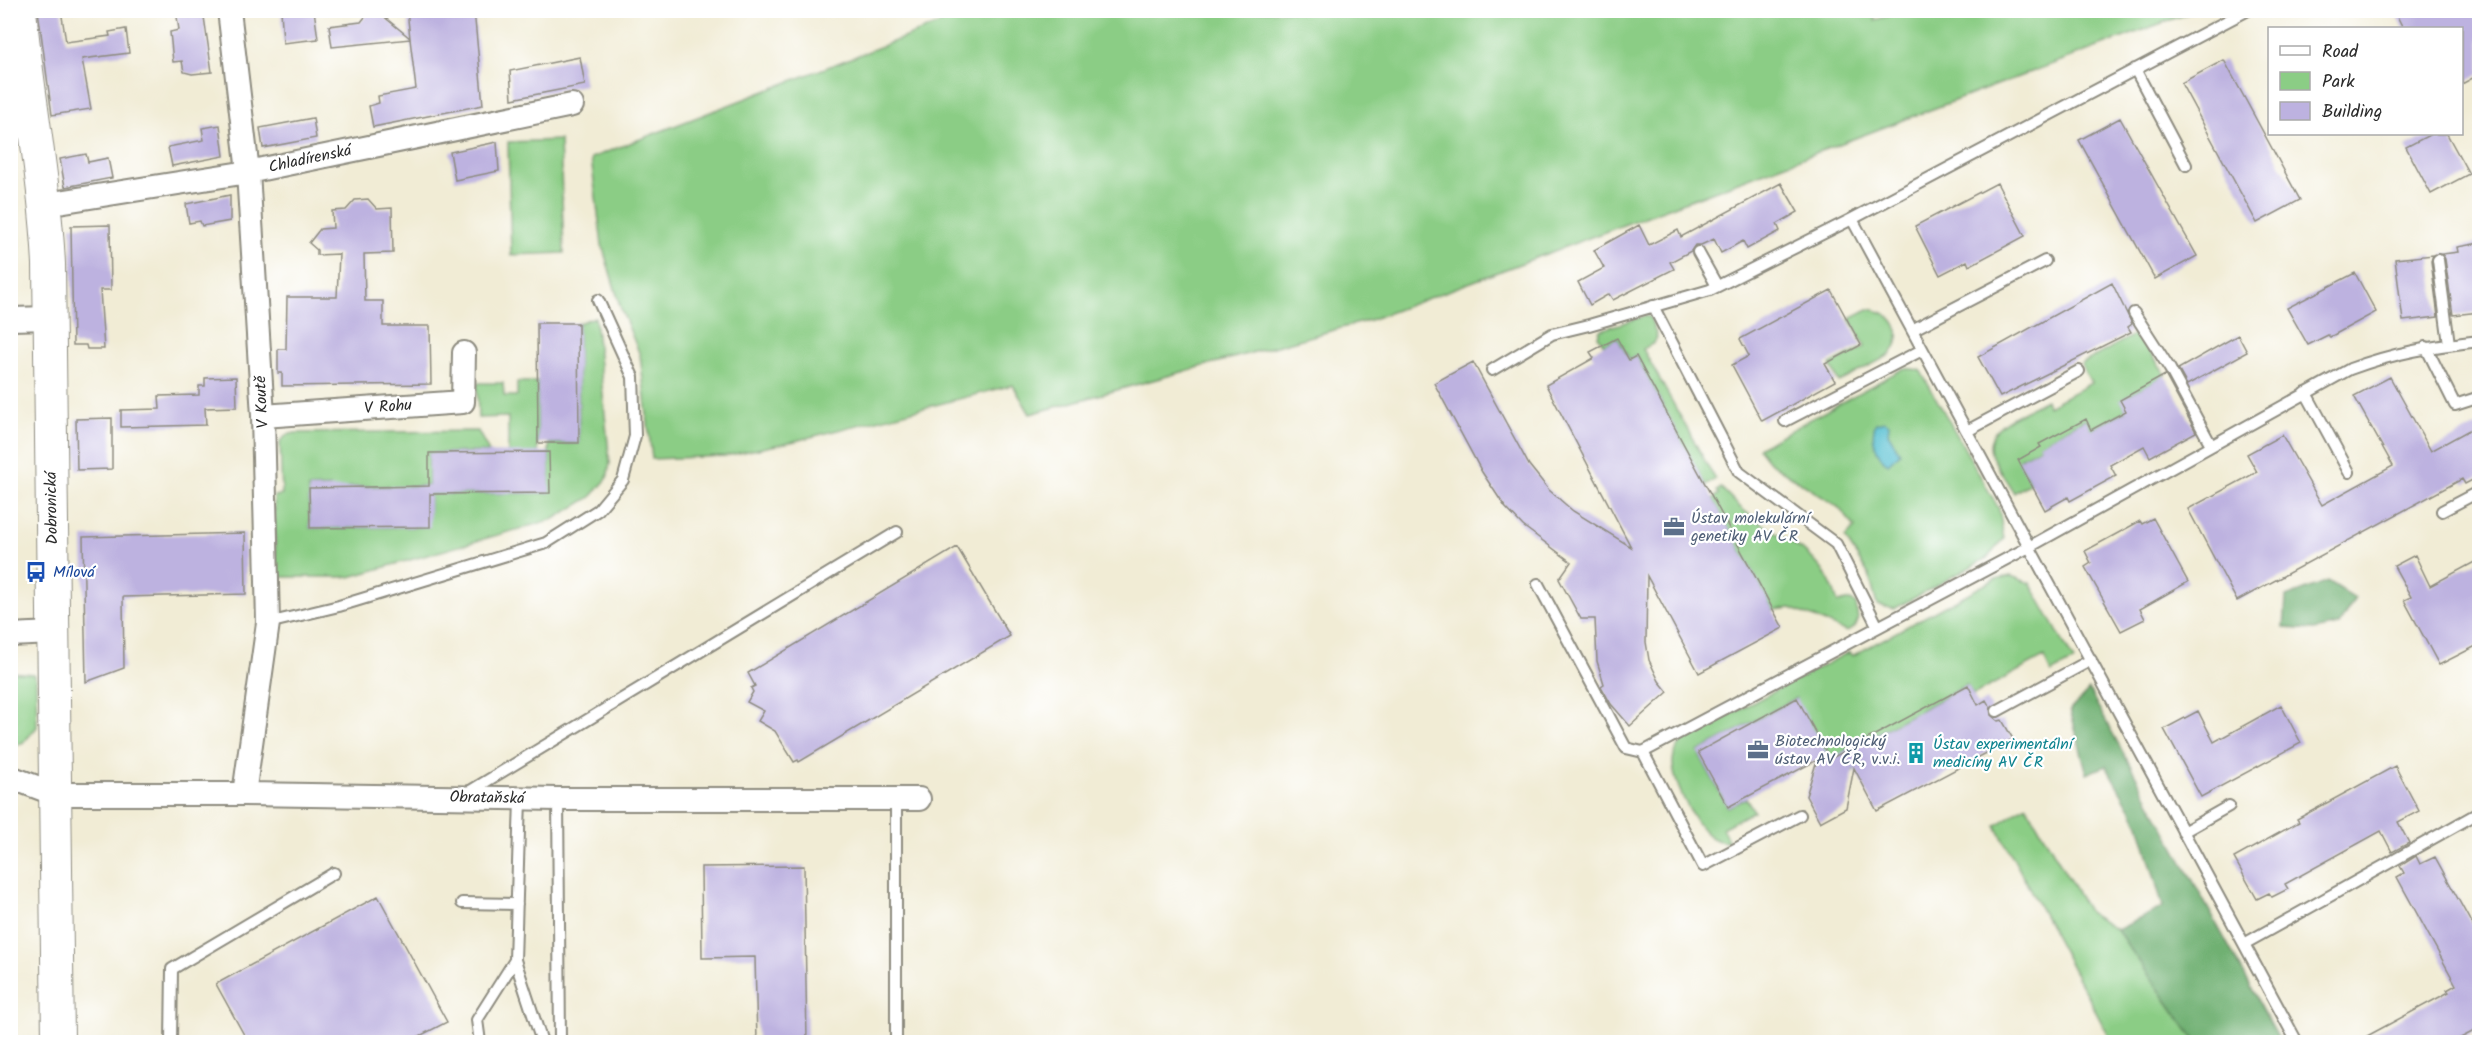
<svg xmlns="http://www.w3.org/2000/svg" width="2490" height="1053" font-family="Kalam,sans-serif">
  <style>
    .green { fill: #8bcd85; stroke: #5b7c58; stroke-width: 1.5 }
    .forest { fill: #70b072; stroke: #4e6e4e; stroke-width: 1.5 }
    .water { fill: #55bfd1; stroke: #40757e; stroke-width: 1.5 }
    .building { fill: #bdb2e0 }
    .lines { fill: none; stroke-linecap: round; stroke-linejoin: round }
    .lane-casing { stroke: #8e8c80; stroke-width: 14 }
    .street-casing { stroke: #8e8c80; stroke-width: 26 }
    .secondary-casing { stroke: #8e8c80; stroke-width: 34 }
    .lane { stroke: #fff; stroke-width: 10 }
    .street { stroke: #fff; stroke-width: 22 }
    .secondary { stroke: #fff; stroke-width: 32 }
    .labels { text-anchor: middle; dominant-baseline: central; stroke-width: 4.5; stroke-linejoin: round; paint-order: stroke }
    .street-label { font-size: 16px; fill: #2b2b2b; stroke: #fff }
    .service-label { font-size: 16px; fill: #4e5e75; stroke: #fff; text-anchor: start }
    .transit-label { font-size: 16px; fill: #164399; stroke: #fff; text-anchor: start }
    .culture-label { font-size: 16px; fill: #0d838f; stroke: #fff; text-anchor: start }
  </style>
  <rect width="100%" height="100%" fill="#fff"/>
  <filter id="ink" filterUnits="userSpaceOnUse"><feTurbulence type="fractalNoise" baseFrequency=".0167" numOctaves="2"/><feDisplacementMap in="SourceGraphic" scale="12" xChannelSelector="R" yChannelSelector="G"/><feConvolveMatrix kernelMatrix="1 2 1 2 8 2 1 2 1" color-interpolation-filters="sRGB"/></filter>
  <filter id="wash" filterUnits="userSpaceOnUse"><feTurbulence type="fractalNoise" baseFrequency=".008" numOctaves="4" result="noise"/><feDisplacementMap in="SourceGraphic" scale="24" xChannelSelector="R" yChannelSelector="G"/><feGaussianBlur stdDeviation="1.35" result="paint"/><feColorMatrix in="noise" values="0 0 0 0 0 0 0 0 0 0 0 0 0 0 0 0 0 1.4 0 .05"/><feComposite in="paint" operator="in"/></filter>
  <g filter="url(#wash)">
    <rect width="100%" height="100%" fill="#f1ecd5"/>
    <!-- green -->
    <path class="green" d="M 1874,10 L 1875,20 L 1906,10 L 2194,11 L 1370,320 L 1030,414 L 1013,385 L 795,441 L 725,456 L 652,459 L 640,355 L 621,309 L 602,245 L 591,158 L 973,11 Z
      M 560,140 L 564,253 L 511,255 L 508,142 Z
      M 1868,309 C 1894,312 1908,332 1890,355 L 1839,382 L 1830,365 L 1865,347 L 1850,318 Z
      M 1645,316 L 1650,317 L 1657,337 L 1654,343 L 1643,349 L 1715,479 L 1706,486 L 1636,356 L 1614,368 L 1628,357 L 1617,338 L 1604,345 L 1598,336 L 1600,330 Z
      M 595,317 L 610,463 L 607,479 L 591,497 L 554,519 L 350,577 L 276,577 L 274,496 L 282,495 L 280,441 L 287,435 L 295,433 L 478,431 L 489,452 L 429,453 L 429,486 L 409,486 L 408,492 L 389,492 L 389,486 L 349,487 L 349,493 L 330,493 L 330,487 L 309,488 L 310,528 L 429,527 L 430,494 L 549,493 L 549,444 L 579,443 L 578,323 Z
      M 2137,333 L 2166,375 L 2121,400 L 2126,411 L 2091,430 L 2085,419 L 2040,444 L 2041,447 L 2018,459 L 2030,483 L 2014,493 C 2007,481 1997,468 1992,456 C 1980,425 2025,412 2046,400 L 2048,406 L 2091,383 L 2081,364 Z
      M 1904,368 L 1920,370 L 1999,509 L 2004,539 L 1987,558 L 1894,609 L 1877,605 L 1869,575 L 1845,538 L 1855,527 L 1838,507 L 1769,462 L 1758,448 Z
      M 517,382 L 538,382 L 538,455 L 510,456 L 508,452 L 508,417 L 478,418 L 477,383 L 503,383 L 504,396 L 517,396 Z
      M 1721,488 C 1728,494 1734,502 1741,508 C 1779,541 1823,547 1838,603 L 1851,600 L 1856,604 L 1858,620 L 1855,627 L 1847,632 L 1791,608 L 1773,610 L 1713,499 L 1719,494 L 1717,491 Z
      M 2011,576 L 2030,583 L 2074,661 L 2051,673 L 2044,657 L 1973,695 L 1967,685 L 1846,750 L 1856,770 L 1836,781 L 1796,698 L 1698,752 L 1728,807 L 1746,798 L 1754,811 L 1722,828 L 1729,842 C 1721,842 1713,840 1707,834 C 1693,822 1672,780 1673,762 C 1673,750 1682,742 1691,735 L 1849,652 L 1852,656 L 1995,579 Z
      M 10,672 L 33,674 L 36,679 L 37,727 L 24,742 L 11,747 Z
      M 2026,805 L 2089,913 L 2117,930 L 2196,1042 L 2112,1042 L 1996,826 Z"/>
    <!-- forest -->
    <path class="forest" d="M 2328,581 L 2355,598 L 2339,625 L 2314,630 L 2284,628 L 2286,597 Z
      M 2089,690 L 2281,1042 L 2196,1042 L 2117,930 L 2163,907 L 2139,824 L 2106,766 L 2087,774 L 2070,710 Z"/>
    <!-- water -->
    <path class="water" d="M 1885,421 L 1889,424 L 1888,433 L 1900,453 L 1888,464 C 1877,456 1869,437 1876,423 Z"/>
    <g id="blocks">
      <!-- building -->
      <path class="building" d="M 38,10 L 61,10 L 66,42 L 110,36 L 109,32 L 126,29 L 129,53 L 82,59 L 91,109 L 52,115 Z
        M 176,10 L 203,10 L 212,72 L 192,74 L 184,72 L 182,61 L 173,62 L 170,32 L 179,30 Z
        M 281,10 L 314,10 L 318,39 L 283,43 Z
        M 407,10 L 474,10 L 483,105 L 373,127 L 369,106 L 379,103 L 378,96 L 416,89 L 410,39 L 332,47 L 329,26 L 361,22 L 369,12 L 377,11 L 410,38 Z
        M 2394,10 L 2480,10 L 2480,74 L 2462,84 L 2462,28 L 2403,28 Z
        M 580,57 L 585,85 L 512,99 L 510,71 Z
        M 2224,60 L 2300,200 L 2257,223 L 2181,83 Z
        M 313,118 L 316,138 L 263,148 L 260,128 Z
        M 2120,118 L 2197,256 L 2155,279 L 2079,140 Z
        M 220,125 L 224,156 L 172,166 L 168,147 L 204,140 L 202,128 Z
        M 2431,134 L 2447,134 L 2469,174 L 2431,194 L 2406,147 Z
        M 497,142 L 499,171 L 455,180 L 450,152 Z
        M 86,154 L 88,162 L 108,158 L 112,178 L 65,187 L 60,159 Z
        M 1781,183 L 1798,212 L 1777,224 L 1780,231 L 1747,249 L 1743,241 L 1721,253 L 1714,239 L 1701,245 L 1695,245 L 1691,251 L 1670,262 L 1674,269 L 1613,300 L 1609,294 L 1590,305 L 1578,282 L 1604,268 L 1594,250 L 1639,225 L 1649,245 L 1678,230 L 1681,237 Z
        M 1997,183 L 2025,236 L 1969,266 L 1967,261 L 1940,275 L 1915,226 Z
        M 230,195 L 230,221 L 202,226 L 200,221 L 189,223 L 186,204 Z
        M 368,199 L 377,209 L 392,208 L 393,253 L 364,254 L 365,301 L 383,301 L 383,326 L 430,326 L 431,384 L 282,386 L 282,373 L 278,373 L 278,349 L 286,349 L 287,297 L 337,297 L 339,254 L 317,255 L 317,250 L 309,243 L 320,229 L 333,228 L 332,211 L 346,210 L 355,200 Z
        M 110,225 L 111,290 L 100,290 L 104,349 L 87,349 L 86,345 L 73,345 L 71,226 Z
        M 2480,243 L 2480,312 L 2453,315 L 2445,259 L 2442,254 L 2458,252 L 2457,247 Z
        M 2433,255 L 2431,261 L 2438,317 L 2403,321 L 2395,259 Z
        M 2355,273 L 2376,312 L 2330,337 L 2328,335 L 2308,345 L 2287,308 Z
        M 2112,283 L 2132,324 L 2128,327 L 2131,332 L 2000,397 L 1978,357 Z
        M 1831,290 L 1861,345 L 1825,364 L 1835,381 L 1762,421 L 1732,365 L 1749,356 L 1740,339 Z
        M 537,323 L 578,323 L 579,443 L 538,443 Z
        M 2238,335 L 2247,352 L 2187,385 L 2178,369 Z
        M 1617,338 L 1629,360 L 1636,356 L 1783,628 L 1699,673 L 1647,576 L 1646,642 L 1649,660 L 1659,681 L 1668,692 L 1630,726 L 1611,704 L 1601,686 L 1604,684 L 1597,661 L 1595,619 L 1581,619 L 1559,579 L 1571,562 L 1523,526 L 1505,507 L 1482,472 L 1434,383 L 1473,362 L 1529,465 L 1549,490 L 1573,511 L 1631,547 L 1546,385 L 1594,358 L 1590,352 Z
        M 2165,375 L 2196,432 L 2150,457 L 2144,446 L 2110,465 L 2116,476 L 2070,501 L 2068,497 L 2045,510 L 2018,460 L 2041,447 L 2039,444 L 2086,419 L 2091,430 L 2126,411 L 2120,400 Z
        M 236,377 L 237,407 L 205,408 L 206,425 L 121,427 L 121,410 L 160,409 L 159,396 L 199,395 L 199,386 L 205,386 L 205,378 Z
        M 2390,377 L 2431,451 L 2480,424 L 2480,476 L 2465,484 L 2462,479 L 2237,601 L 2188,509 L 2257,472 L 2247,454 L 2282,435 L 2322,505 L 2393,466 L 2354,396 Z
        M 112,418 L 112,469 L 77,470 L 76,419 Z
        M 549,452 L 550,493 L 430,494 L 430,527 L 310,528 L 309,488 L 429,486 L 429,453 Z
        M 2153,518 L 2188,582 L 2140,609 L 2145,619 L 2121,631 L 2085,567 L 2091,563 L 2085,551 L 2140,521 L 2142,524 Z
        M 245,533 L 246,594 L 123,597 L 124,668 L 86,682 L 83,537 Z
        M 957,547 L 1010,636 L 799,762 L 798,760 L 794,762 L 775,731 L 758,721 L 764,711 L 747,702 L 753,692 L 751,688 L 755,686 L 748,673 Z
        M 2415,555 L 2430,586 L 2480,559 L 2480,644 L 2439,665 L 2404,600 L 2411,597 L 2394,566 Z
        M 1968,685 L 1978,705 L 1986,700 L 1990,707 L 1991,715 L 1998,721 L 2002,720 L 2013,739 L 1877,811 L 1854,768 L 1846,808 L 1820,822 L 1806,796 L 1817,760 L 1728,807 L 1698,752 L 1797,698 L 1830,759 Z
        M 2281,705 L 2301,743 L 2201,797 L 2164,729 L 2198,711 L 2214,742 Z
        M 2395,766 L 2419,811 L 2398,822 L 2409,843 L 2392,852 L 2381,831 L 2285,884 L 2288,889 L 2272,897 L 2269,893 L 2257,899 L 2234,858 L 2299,822 L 2297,819 Z
        M 2416,856 L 2420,864 L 2435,857 L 2480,939 L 2480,1028 L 2453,1042 L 2356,1042 L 2449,992 L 2447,990 L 2456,985 L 2397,877 L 2404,873 L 2400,866 Z
        M 804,866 L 807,1042 L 757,1042 L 755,957 L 702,958 L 701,867 Z
        M 378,896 L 447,1022 L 408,1042 L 248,1042 L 216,984 Z"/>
    </g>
  </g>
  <g filter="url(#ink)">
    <use href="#blocks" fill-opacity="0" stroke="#8e8c80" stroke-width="1.5"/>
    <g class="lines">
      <defs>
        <path id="lane" d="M 2135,69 L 2186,165
          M 2478,144 L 2480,143
          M 1852,219 L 2297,1042
          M 1698,252 L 1717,286
          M 2438,260 L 2449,344
          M 1653,306 L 1739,472 L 1836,544 L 1878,627
          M 2134,313 L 2170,369 L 2211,445
          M 1912,330 L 2045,261
          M 2426,347 L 2455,405 L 2480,397
          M 1492,370 L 1552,334 L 1589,325 L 1710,290 L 1852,219 L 2248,10
          M 2306,393 L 2349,472
          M 1785,421 L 1922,350
          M 1967,431 L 2079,371
          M 2442,511 L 2480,491
          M 1538,584 L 1626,748 L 1643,752
          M 268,623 L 339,606 L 546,543 L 598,510 L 623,480 L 635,436 L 633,377 L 598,300
          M 1997,711 L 2091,660
          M 467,793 L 897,532
          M 520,799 L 515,960 L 542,1042
          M 558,799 L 560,1042
          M 896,799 L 896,1042
          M 1800,815 L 1703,866 L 1643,752 L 2029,547 L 2350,369 C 2393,353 2434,346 2480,341
          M 2183,832 L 2229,806
          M 462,903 L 517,904
          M 2244,944 L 2480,812
          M 171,1042 L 172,969 L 334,873
          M 480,1042 L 477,1020 L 515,960"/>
        <path id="street" d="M 229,10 L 248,172 L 263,416 L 268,623 L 244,794
          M 46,204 L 248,172 L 572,105
          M 10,319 L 50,318
          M 263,416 L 463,402 L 464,353
          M 10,635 L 53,633
          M 10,777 L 55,794 L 244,794 L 558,799 L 919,799"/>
        <path id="secondary" d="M 20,10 C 28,95 45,179 49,264 L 58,1042"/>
      </defs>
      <!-- lane casing -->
      <use href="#lane" class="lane-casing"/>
      <!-- street casing -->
      <use href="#street" class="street-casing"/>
      <!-- secondary casing -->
      <use href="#secondary" class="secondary-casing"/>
      <!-- lane -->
      <use href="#lane" class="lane"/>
      <!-- street -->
      <use href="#street" class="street"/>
      <!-- secondary -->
      <use href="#secondary" class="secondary"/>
    </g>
  </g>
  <!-- icons -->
  <defs>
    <symbol id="office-bare" viewBox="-9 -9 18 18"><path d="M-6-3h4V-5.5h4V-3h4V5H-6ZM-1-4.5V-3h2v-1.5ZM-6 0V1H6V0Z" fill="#5c6f8a" stroke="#fff" stroke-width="2.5" paint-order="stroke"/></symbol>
    <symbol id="bus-bare" viewBox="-9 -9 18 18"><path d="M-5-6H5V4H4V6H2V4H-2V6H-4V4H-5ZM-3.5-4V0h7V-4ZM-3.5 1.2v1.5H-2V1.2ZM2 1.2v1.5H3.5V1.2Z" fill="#1a4fb4" stroke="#fff" stroke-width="2.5" paint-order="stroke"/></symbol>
    <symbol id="building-bare" viewBox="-9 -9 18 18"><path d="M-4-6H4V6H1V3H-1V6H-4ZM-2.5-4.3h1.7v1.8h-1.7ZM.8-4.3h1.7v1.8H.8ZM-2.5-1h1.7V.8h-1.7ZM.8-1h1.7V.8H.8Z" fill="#0f9aa8" stroke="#fff" stroke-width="2.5" paint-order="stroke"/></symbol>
  </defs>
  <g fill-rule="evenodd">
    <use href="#office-bare" x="1659" y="512" width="30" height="30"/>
    <use href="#bus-bare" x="21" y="557" width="30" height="30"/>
    <use href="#office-bare" x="1743" y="735" width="30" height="30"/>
    <use href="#building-bare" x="1901" y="738" width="30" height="30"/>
  </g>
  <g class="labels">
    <!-- street labels -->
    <g class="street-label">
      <text transform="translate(310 159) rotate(-12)">Chladírenská</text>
      <text transform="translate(262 402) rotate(-93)">V Koutě</text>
      <text transform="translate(388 407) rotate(-4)">V Rohu</text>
      <text transform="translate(52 508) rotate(-91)">Dobronická</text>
      <text transform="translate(487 798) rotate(1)">Obrataňská</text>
    </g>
    <!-- service labels -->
    <g class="service-label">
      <text x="1691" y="518">Ústav molekulární<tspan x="1691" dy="18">genetiky AV ČR</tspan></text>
      <text x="1775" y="741">Biotechnologický<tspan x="1775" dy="18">ústav AV ČR, v.v.i.</tspan></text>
    </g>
    <!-- transit labels -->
    <g class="transit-label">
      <text x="53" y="572">Mílová</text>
    </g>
    <!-- culture labels -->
    <g class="culture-label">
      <text x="1933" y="744">Ústav experimentální<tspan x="1933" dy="18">medicíny AV ČR</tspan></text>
    </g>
  </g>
  <!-- margin -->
  <rect width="2490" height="1053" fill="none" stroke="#fff" stroke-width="36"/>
  <!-- legend -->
  <rect x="2268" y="27" width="195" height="108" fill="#ffffff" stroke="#aaaaaa" stroke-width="1.5"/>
  <rect x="2280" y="46" width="30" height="9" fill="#ffffff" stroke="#aaaaaa" stroke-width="1.5"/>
  <text x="2322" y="57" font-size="18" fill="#2b2b2b">Road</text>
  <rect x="2280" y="72" width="30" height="18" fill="#8bcd85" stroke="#aaaaaa" stroke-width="1.5"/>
  <text x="2322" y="87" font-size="18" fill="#2b2b2b">Park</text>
  <rect x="2280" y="102" width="30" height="18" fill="#bdb2e0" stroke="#aaaaaa" stroke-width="1.5"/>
  <text x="2322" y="117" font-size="18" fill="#2b2b2b">Building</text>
</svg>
